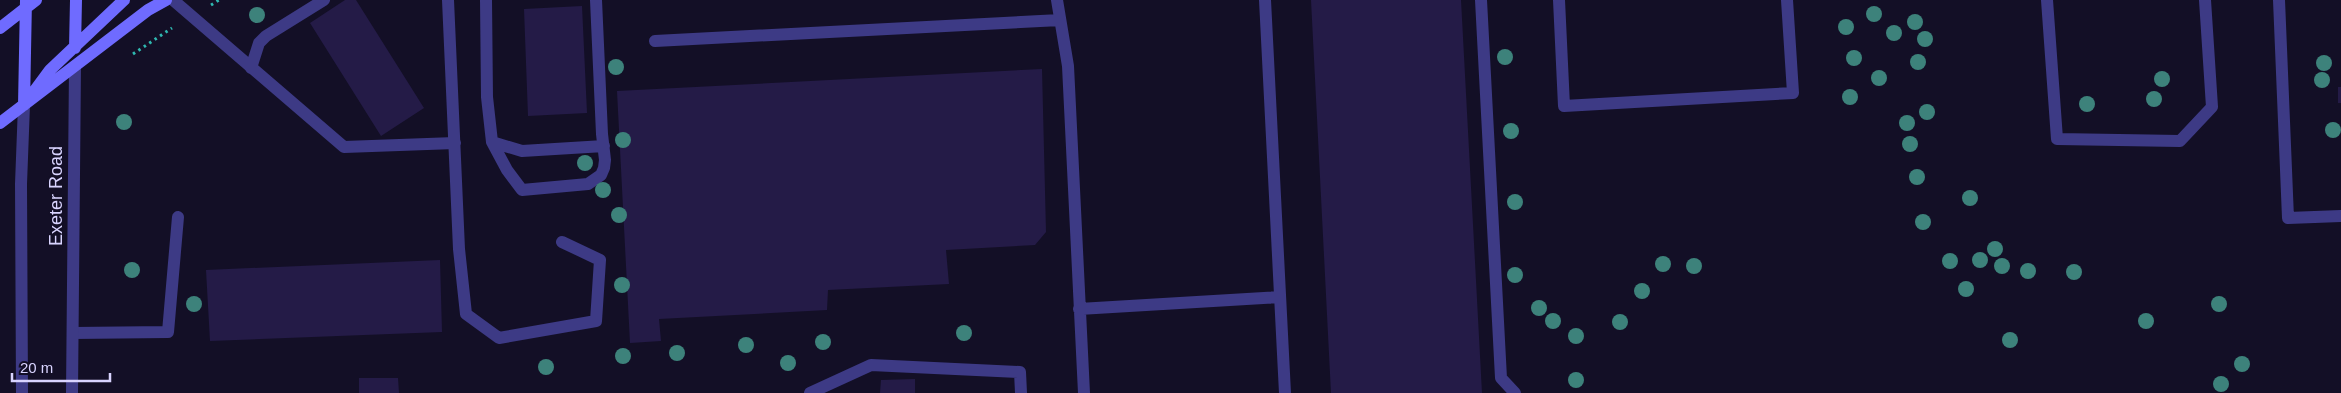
<svg xmlns="http://www.w3.org/2000/svg" width="2341" height="393" font-family="Helvetica,sans-serif">
  <style>
    .building { fill: #241b47 }
    .lines { fill: none; stroke-linecap: round; stroke-linejoin: round }
    .path { stroke: #2fb8b0; stroke-width: 3; stroke-dasharray: 2.5 4; stroke-linecap: butt }
    .service { stroke: #3d3a85; stroke-width: 12 }
    .tertiary { stroke: #3d3a85; stroke-width: 12 }
    .secondary { stroke: #6f6bff; stroke-width: 12 }
    .tree { fill: #3d827b }
    .labels { text-anchor: middle; dominant-baseline: central; stroke-width: 4; stroke-linejoin: round; paint-order: stroke }
    .street-label { font-size: 18px; fill: #d9d4ff; stroke: #130f26 }
  </style>
  <rect width="100%" height="100%" fill="#130f26"/>
  <!-- building -->
  <path class="building" d="M 345,0 L 356,0 L 424,108 L 381,136 L 310,23 Z
    M 1311,0 L 1461,0 L 1482,393 L 1331,393 Z
    M 582,6 L 587,113 L 528,116 L 524,9 Z
    M 1042,69 L 1046,232 L 1035,245 L 946,250 L 949,284 L 828,290 L 827,310 L 659,319 L 661,341 L 630,343 L 617,91 Z
    M 2338,87 L 2341,87 L 2341,103 L 2338,103 Z
    M 440,260 L 442,332 L 210,341 L 206,270 Z
    M 359,378 L 398,378 L 399,393 L 359,393 Z
    M 915,379 L 915,393 L 880,393 L 881,380 Z"/>
  <g class="lines">
    <!-- path -->
    <path class="path" d="M 211,5 L 219,0
      M 133,54 L 172,28"/>
    <!-- service -->
    <path class="service" d="M 173,0 L 344,147 L 455,143
      M 448,0 L 459,249 L 466,314 L 499,338 L 596,321 L 600,260 L 562,242
      M 486,0 L 487,97 L 492,142 L 507,170 L 522,190 L 588,184 L 601,175 L 604,168 L 605,160 L 602,134 L 596,0
      M 1057,0 L 1068,66 L 1084,393
      M 1265,0 L 1285,393
      M 1481,0 L 1501,378 L 1515,393
      M 1559,0 L 1564,106 L 1793,93 L 1787,0
      M 2047,0 L 2057,139 L 2180,141 L 2212,107 L 2205,0
      M 2279,0 L 2288,218 L 2341,216
      M 655,41 L 1060,20
      M 251,68 L 259,43 L 266,36 L 324,0
      M 492,142 L 522,151 L 604,146
      M 1079,309 L 1280,297
      M 73,333 L 168,332 L 178,217
      M 810,393 L 871,365 L 1020,372 L 1021,393"/>
    <!-- tertiary -->
    <path class="tertiary" d="M 22,393 L 21,184 L 24,105
      M 72,393 L 75,66"/>
    <!-- secondary -->
    <path class="secondary" d="M 0,28 L 36,0
      M 75,48 L 76,0
      M 33,93 L 50,70 L 124,0
      M 24,105 L 26,0
      M 0,123 L 148,10 L 166,0"/>
  </g>
  <!-- trees -->
  <g class="tree">
    <circle cx="1874" cy="14" r="8"/>
    <circle cx="257" cy="15" r="8"/>
    <circle cx="1915" cy="22" r="8"/>
    <circle cx="1846" cy="27" r="8"/>
    <circle cx="1894" cy="33" r="8"/>
    <circle cx="1925" cy="39" r="8"/>
    <circle cx="1505" cy="57" r="8"/>
    <circle cx="1854" cy="58" r="8"/>
    <circle cx="1918" cy="62" r="8"/>
    <circle cx="2324" cy="63" r="8"/>
    <circle cx="616" cy="67" r="8"/>
    <circle cx="1879" cy="78" r="8"/>
    <circle cx="2162" cy="79" r="8"/>
    <circle cx="2322" cy="80" r="8"/>
    <circle cx="1850" cy="97" r="8"/>
    <circle cx="2154" cy="99" r="8"/>
    <circle cx="2087" cy="104" r="8"/>
    <circle cx="1927" cy="112" r="8"/>
    <circle cx="124" cy="122" r="8"/>
    <circle cx="1907" cy="123" r="8"/>
    <circle cx="2333" cy="130" r="8"/>
    <circle cx="1511" cy="131" r="8"/>
    <circle cx="623" cy="140" r="8"/>
    <circle cx="1910" cy="144" r="8"/>
    <circle cx="585" cy="163" r="8"/>
    <circle cx="1917" cy="177" r="8"/>
    <circle cx="603" cy="190" r="8"/>
    <circle cx="1970" cy="198" r="8"/>
    <circle cx="1515" cy="202" r="8"/>
    <circle cx="619" cy="215" r="8"/>
    <circle cx="1923" cy="222" r="8"/>
    <circle cx="1995" cy="249" r="8"/>
    <circle cx="1980" cy="260" r="8"/>
    <circle cx="1950" cy="261" r="8"/>
    <circle cx="1663" cy="264" r="8"/>
    <circle cx="1694" cy="266" r="8"/>
    <circle cx="2002" cy="266" r="8"/>
    <circle cx="132" cy="270" r="8"/>
    <circle cx="2028" cy="271" r="8"/>
    <circle cx="2074" cy="272" r="8"/>
    <circle cx="1515" cy="275" r="8"/>
    <circle cx="622" cy="285" r="8"/>
    <circle cx="1966" cy="289" r="8"/>
    <circle cx="1642" cy="291" r="8"/>
    <circle cx="194" cy="304" r="8"/>
    <circle cx="2219" cy="304" r="8"/>
    <circle cx="1539" cy="308" r="8"/>
    <circle cx="1553" cy="321" r="8"/>
    <circle cx="2146" cy="321" r="8"/>
    <circle cx="1620" cy="322" r="8"/>
    <circle cx="964" cy="333" r="8"/>
    <circle cx="1576" cy="336" r="8"/>
    <circle cx="2010" cy="340" r="8"/>
    <circle cx="823" cy="342" r="8"/>
    <circle cx="746" cy="345" r="8"/>
    <circle cx="677" cy="353" r="8"/>
    <circle cx="623" cy="356" r="8"/>
    <circle cx="788" cy="363" r="8"/>
    <circle cx="2242" cy="364" r="8"/>
    <circle cx="546" cy="367" r="8"/>
    <circle cx="1576" cy="380" r="8"/>
    <circle cx="2221" cy="384" r="8"/>
  </g>
  <g class="labels">
    <!-- street labels -->
    <g class="street-label">
      <text transform="translate(56 196) rotate(-90)">Exeter Road</text>
    </g>
  </g>
  <!-- scale -->
  <path d="M12 373v8h98v-8" fill="none" stroke="#d9d4ff" stroke-width="2.5"/>
  <text x="20" y="373" font-size="15" fill="#d9d4ff" stroke="#130f26" stroke-width="4" paint-order="stroke">20 m</text>
</svg>
